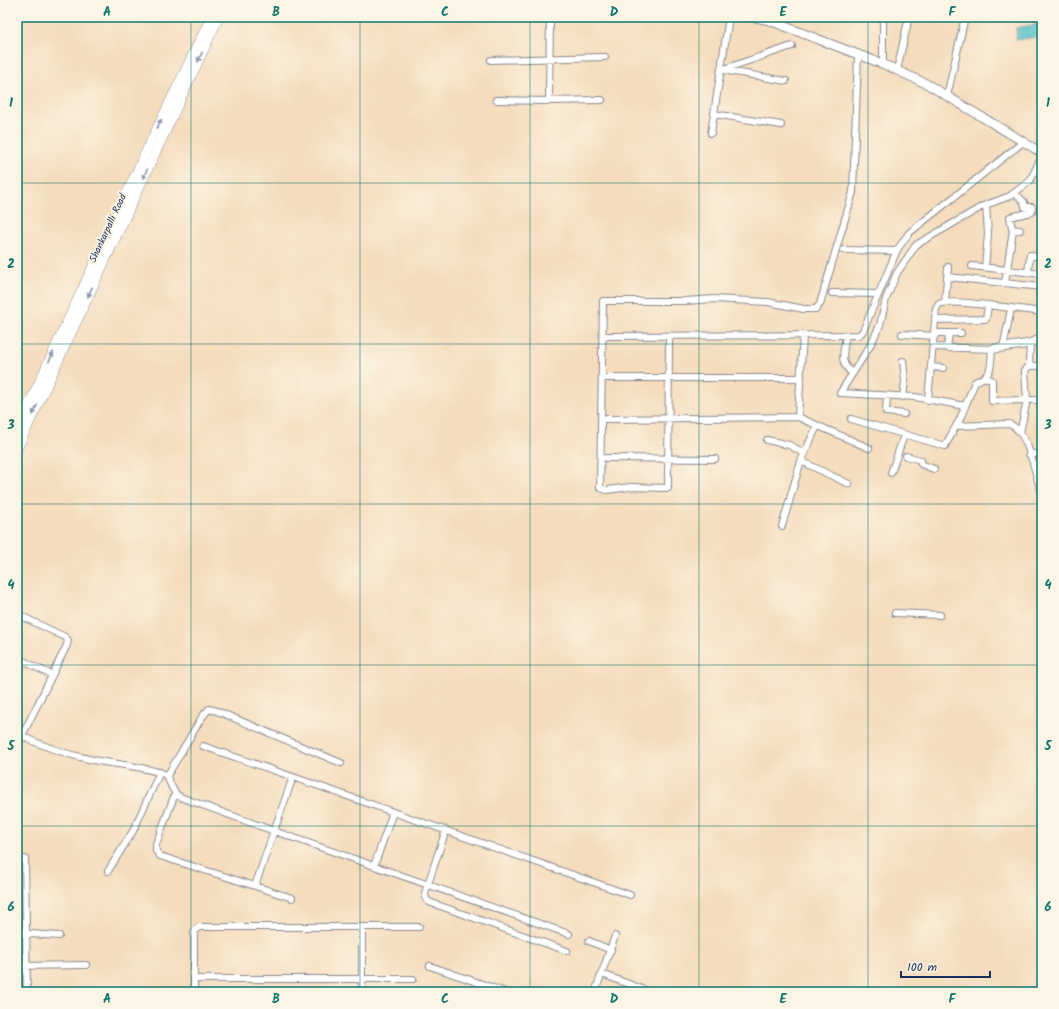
<svg xmlns="http://www.w3.org/2000/svg" width="1059" height="1009" font-family="Kalam,sans-serif">
  <style>
    .water { fill: #52c0c7; stroke: #367892 }
    .lines { fill: none; stroke-linecap: round; stroke-linejoin: round }
    .street-casing { stroke: #88868d; stroke-width: 8 }
    .secondary-casing { stroke: #88868d; stroke-width: 10 }
    .primary-casing { stroke: #88868d; stroke-width: 10 }
    .street { stroke: #fff; stroke-width: 6 }
    .secondary { stroke: #fff; stroke-width: 8 }
    .primary { stroke: #fff; stroke-width: 9 }
    .oneway { fill: #8d97ae }
    .grid { fill: none; stroke: #0f766e; stroke-width: 1; stroke-opacity: 0.55 }
    .labels { text-anchor: middle; dominant-baseline: central; stroke-width: 4; stroke-linejoin: round; paint-order: stroke }
    .street-label { font-size: 10px; fill: #1b2f5e; stroke: #fcf5e5 }
    .neatline { fill: none; stroke: #0f766e; stroke-width: 1.5 }
    .grid-label { font-size: 13px; text-anchor: middle; font-weight: bold; fill: #0f766e }
  </style>
  <rect width="100%" height="100%" fill="#fcf5e5"/>
  <filter id="ink" filterUnits="userSpaceOnUse"><feTurbulence type="fractalNoise" baseFrequency=".025" numOctaves="2"/><feDisplacementMap in="SourceGraphic" scale="8" xChannelSelector="R" yChannelSelector="G"/><feConvolveMatrix kernelMatrix="1 2 1 2 8 2 1 2 1" color-interpolation-filters="sRGB"/></filter>
  <filter id="wash" filterUnits="userSpaceOnUse"><feTurbulence type="fractalNoise" baseFrequency=".012" numOctaves="4" result="noise"/><feDisplacementMap in="SourceGraphic" scale="16" xChannelSelector="R" yChannelSelector="G"/><feGaussianBlur stdDeviation="0.9" result="paint"/><feColorMatrix in="noise" values="0 0 0 0 0 0 0 0 0 0 0 0 0 0 0 0 0 1.4 0 .05"/><feComposite in="paint" operator="in"/></filter>
  <g filter="url(#wash)">
    <rect width="100%" height="100%" fill="#f4dcbc"/>
    <!-- water -->
    <path class="water" d="M 1039,24 L 1041,36 L 1017,40 L 1016,28 Z"/>
  </g>
  <g filter="url(#ink)">
    <g class="lines">
      <defs>
        <path id="street" d="M 550,17 L 549,101 L 602,100
          M 883,17 L 883,64
          M 491,60 L 605,57
          M 721,70 L 792,46
          M 723,70 L 786,81
          M 897,70 L 909,17
          M 947,96 L 965,17
          M 496,100 L 549,101
          M 714,114 L 781,125
          M 711,133 L 729,17
          M 1015,193 L 1024,202 L 1025,207 L 1032,207 L 1032,212 L 1010,217 L 1012,229 L 1020,230
          M 843,250 L 897,251
          M 972,266 L 1042,274
          M 985,267 L 988,234 L 986,205
          M 1028,272 L 1030,255 L 1042,257
          M 948,277 L 1042,287
          M 1005,283 L 1013,230
          M 832,293 L 878,294
          M 945,302 L 948,267
          M 936,320 L 986,319 L 988,306
          M 935,333 L 961,333
          M 902,334 L 935,336
          M 606,336 L 859,335 L 863,331 L 897,250 L 909,233 L 1023,142
          M 846,336 C 844,350 838,365 853,373
          M 669,337 L 668,488 L 630,487 L 607,490 L 600,488 L 603,301 L 685,301 L 714,299 L 768,302 L 804,309 L 816,309 L 820,304 L 853,192 L 858,55
          M 947,348 L 949,333
          M 1003,348 L 1011,309
          M 903,361 L 905,381 L 903,397
          M 1029,366 L 1030,343
          M 931,367 L 943,368
          M 606,378 L 801,378
          M 986,378 L 992,380 L 992,401 L 1027,400 L 1025,371 L 1029,366 L 1042,366
          M 887,396 L 886,412 L 904,414
          M 928,400 L 936,309 L 939,304 C 952,298 1024,310 1042,312
          M 965,406 L 915,397 L 840,393 L 870,346 L 880,325 L 886,299 L 897,273 L 916,245 L 983,206 L 1010,196 L 1030,181 L 1042,156
          M 798,417 L 869,448
          M 606,419 L 798,417 L 803,336
          M 851,419 L 945,446 L 960,419 L 975,382 C 994,374 990,368 992,349 L 934,347
          M 957,426 L 1009,424 C 1029,430 1035,476 1042,493
          M 1020,433 L 1027,400 L 1042,400
          M 767,440 L 789,445 L 804,453
          M 1029,454 L 1042,454
          M 906,456 L 921,460 L 921,464 L 934,469
          M 606,458 L 715,459
          M 801,461 L 849,484
          M 891,473 L 904,435
          M 782,526 L 801,461 L 817,426
          M 895,613 L 940,615
          M 17,614 L 65,637 L 68,640 L 67,645 L 22,736
          M 17,658 L 52,675
          M 17,734 C 40,745 64,754 89,759 C 114,765 140,765 164,774 C 172,780 169,790 180,797 L 274,831 L 293,777 L 630,895
          M 203,746 L 293,777
          M 167,776 L 202,717 L 209,709 L 217,711 L 341,763
          M 175,794 L 156,844 L 156,851 L 160,856 L 255,886 L 274,831 L 569,934
          M 446,830 L 425,893 L 426,899 L 429,902 L 567,951
          M 25,859 L 27,992
          M 374,866 L 393,812
          M 108,871 L 133,831 L 160,772
          M 255,886 L 292,898
          M 362,927 L 362,992
          M 17,933 L 59,936
          M 589,941 L 611,950
          M 17,966 L 86,965
          M 430,966 L 505,992
          M 602,974 L 650,992
          M 194,979 L 413,979
          M 194,992 L 194,933 L 195,930 L 199,927 L 419,927
          M 595,992 L 615,936"/>
        <path id="secondary" d="M 753,17 L 768,20 L 883,64 L 927,84 L 1042,153
          M 992,349 L 1027,344 L 1042,339"/>
        <path id="primary" d="M 17,430 L 149,145 L 211,17
          M 17,449 L 219,17"/>
      </defs>
      <!-- street casing -->
      <use href="#street" class="street-casing"/>
      <!-- secondary casing -->
      <use href="#secondary" class="secondary-casing"/>
      <!-- primary casing -->
      <use href="#primary" class="primary-casing"/>
      <!-- street -->
      <use href="#street" class="street"/>
      <!-- secondary -->
      <use href="#secondary" class="secondary"/>
      <!-- primary -->
      <use href="#primary" class="primary"/>
    </g>
    <!-- one-way arrows -->
    <defs><path id="oneway-solid" d="M-6-.8H1V-3.2L6.5 0L1 3.2V.8H-6Z"/></defs>
    <g class="oneway">
      <use href="#oneway-solid" transform="translate(200 57) rotate(115)"/>
      <use href="#oneway-solid" transform="translate(159 124) rotate(-64)"/>
      <use href="#oneway-solid" transform="translate(145 174) rotate(115)"/>
      <use href="#oneway-solid" transform="translate(90 292) rotate(115)"/>
      <use href="#oneway-solid" transform="translate(51 357) rotate(-65)"/>
      <use href="#oneway-solid" transform="translate(35 410) rotate(115)"/>
    </g>
  </g>
  <!-- grid -->
  <path class="grid" d="M 191,17 L 191,992M 360,17 L 360,992M 530,17 L 530,992M 699,17 L 699,992M 868,17 L 868,992M 17,183 L 1042,183M 17,344 L 1042,344M 17,504 L 1042,504M 17,665 L 1042,665M 17,826 L 1042,826"/>
  <g class="labels">
    <!-- street labels -->
    <g class="street-label">
      <text transform="translate(108 228) rotate(-65)">Shankarpalli Road</text>
    </g>
  </g>
  <!-- margin -->
  <rect width="1059" height="1009" fill="none" stroke="#fcf5e5" stroke-width="44"/>
  <!-- scale -->
  <path d="M901 971v6h89v-6" fill="none" stroke="#1b2f5e" stroke-width="2"/>
  <text x="907" y="971" font-size="12" fill="#1b2f5e" stroke="#fcf5e5" stroke-width="3" paint-order="stroke">100 m</text>
  <rect x="22" y="22" width="1015" height="965" class="neatline"/>
  <g class="grid-label">
    <text x="107" y="16">A</text>
    <text x="276" y="16">B</text>
    <text x="445" y="16">C</text>
    <text x="614" y="16">D</text>
    <text x="783" y="16">E</text>
    <text x="952" y="16">F</text>
    <text x="11" y="107">1</text>
    <text x="1048" y="107">1</text>
    <text x="11" y="268">2</text>
    <text x="1048" y="268">2</text>
    <text x="11" y="429">3</text>
    <text x="1048" y="429">3</text>
    <text x="11" y="589">4</text>
    <text x="1048" y="589">4</text>
    <text x="11" y="750">5</text>
    <text x="1048" y="750">5</text>
    <text x="11" y="911">6</text>
    <text x="1048" y="911">6</text>
    <text x="107" y="1003">A</text>
    <text x="276" y="1003">B</text>
    <text x="445" y="1003">C</text>
    <text x="614" y="1003">D</text>
    <text x="783" y="1003">E</text>
    <text x="952" y="1003">F</text>
  </g>
</svg>
